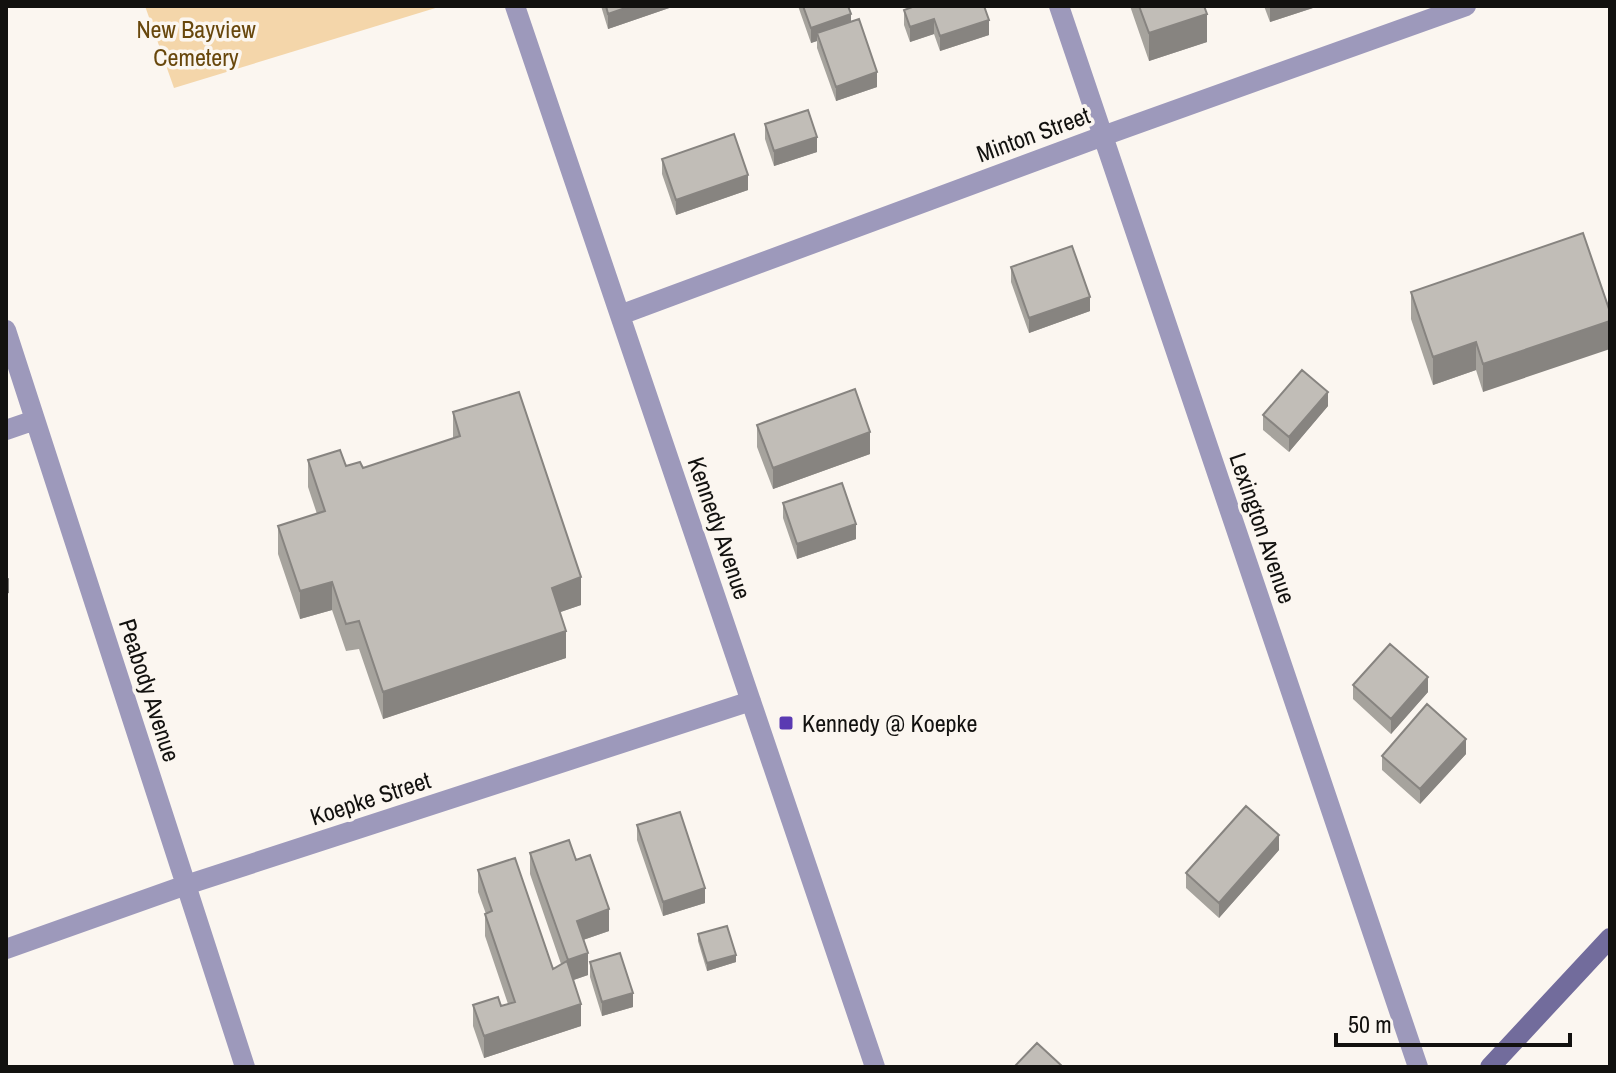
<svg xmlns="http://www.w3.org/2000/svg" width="1616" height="1073" font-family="'Archivo Narrow',sans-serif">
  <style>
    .green { fill: #f4d6aa }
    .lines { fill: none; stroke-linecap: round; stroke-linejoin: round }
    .street { stroke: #9d99bb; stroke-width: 20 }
    .secondary { stroke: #726c9c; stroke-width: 20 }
    .wall { fill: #a6a39d }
    .shaded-wall { fill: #878480 }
    .building { fill: #c1bdb7; stroke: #878480; stroke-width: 2 }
    .poi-dot { fill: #5a3ab2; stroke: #fbf6f0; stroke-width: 3 }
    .labels { text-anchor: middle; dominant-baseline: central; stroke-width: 7; stroke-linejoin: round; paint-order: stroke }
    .park-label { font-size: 24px; fill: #68470c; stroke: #fbf6f0 }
    .street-label { font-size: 24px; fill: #12110f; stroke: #fbf6f0 }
    .poi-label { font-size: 24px; fill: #12110f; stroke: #fbf6f0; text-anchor: start }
  </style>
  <rect width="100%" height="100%" fill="#fbf6f0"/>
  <!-- green -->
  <path class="green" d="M 145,6 L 442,6 L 174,88 Z"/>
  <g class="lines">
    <!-- street -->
    <path class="street" d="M 515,6 L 875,1067
      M 1059,6 L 1418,1067
      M 620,315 L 1103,136 L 1466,6
      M 6,330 L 245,1067
      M 6,430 L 35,420
      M 6,949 L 186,885 L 751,701"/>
    <!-- secondary -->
    <path class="secondary" d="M 1490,1067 L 1610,938"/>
  </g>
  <!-- wall -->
  <path class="wall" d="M 601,6 L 675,6 L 608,29 Z
    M 798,6 L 848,6 L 851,22 L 877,87 L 836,101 L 817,48 L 817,41 L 811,43 Z
    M 1130,6 L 1204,6 L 1207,42 L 1149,61 Z
    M 1264,6 L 1319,6 L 1270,22 Z
    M 904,10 L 989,35 L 940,51 L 934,34 L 910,42 L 904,25 Z
    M 765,124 L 817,152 L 774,166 L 765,139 Z
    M 662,159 L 748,190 L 676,215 L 662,174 Z
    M 1583,233 L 1483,392 L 1476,370 L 1433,385 L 1411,319 L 1411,292 Z
    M 1011,267 L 1090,311 L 1029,333 L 1011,282 Z
    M 1328,406 L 1289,452 L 1263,430 L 1263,415 Z
    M 453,412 L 581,605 L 560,612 L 566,658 L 383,719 L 359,649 L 346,651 L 332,610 L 300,619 L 278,554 L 278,526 L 317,514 L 308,487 L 308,460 L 363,468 L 453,439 Z
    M 757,425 L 870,454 L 773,489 L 757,447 Z
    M 783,503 L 856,539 L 797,559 L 783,518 Z
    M 1353,685 L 1428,692 L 1391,734 L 1353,699 Z
    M 1466,754 L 1420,804 L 1382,770 L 1382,756 Z
    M 637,825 L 705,903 L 663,916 L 637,840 Z
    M 1279,850 L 1219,918 L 1186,888 L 1186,873 Z
    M 530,853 L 576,860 L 609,931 L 583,940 L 588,975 L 573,980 L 581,1026 L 484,1058 L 473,1026 L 473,1005 L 501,1006 L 508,1004 L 485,936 L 485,914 L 486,914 L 478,892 L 478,870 L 553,969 L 561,964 L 530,874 Z
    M 698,934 L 736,962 L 707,971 L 698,941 Z
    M 590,962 L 633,1007 L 602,1016 L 590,977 Z"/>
  <!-- shaded-wall -->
  <path class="shaded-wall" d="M 631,6 L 675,6 L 608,29 L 608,14 Z
    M 1270,6 L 1319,6 L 1270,22 Z
    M 851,14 L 851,29 L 817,33 L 817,41 L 811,43 L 811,28 Z
    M 1207,14 L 1207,42 L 1149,61 L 1149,33 Z
    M 934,19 L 934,34 L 910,42 L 910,27 Z
    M 989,20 L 989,35 L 940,51 L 940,36 Z
    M 877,72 L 877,87 L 836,101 L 836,87 Z
    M 817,137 L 817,152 L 774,166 L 774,151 Z
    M 748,175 L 748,190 L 676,215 L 676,200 Z
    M 1090,297 L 1090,311 L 1029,333 L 1029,318 Z
    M 1610,321 L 1610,349 L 1483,392 L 1483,364 Z
    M 1476,342 L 1476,370 L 1433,385 L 1433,357 Z
    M 1328,392 L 1328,406 L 1289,452 L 1289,437 Z
    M 870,432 L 870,454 L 773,489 L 773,468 Z
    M 856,524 L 856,539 L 797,559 L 797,544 Z
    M 581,577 L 581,605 L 552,615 L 552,588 Z
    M 9,578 L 9,593 L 6,594 L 6,579 Z
    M 332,582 L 332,610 L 300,619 L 300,591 Z
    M 566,631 L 566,658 L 383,719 L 383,692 Z
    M 1428,677 L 1428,692 L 1391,734 L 1391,719 Z
    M 1466,739 L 1466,754 L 1420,804 L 1420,789 Z
    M 1279,835 L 1279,850 L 1219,918 L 1219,903 Z
    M 705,888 L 705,903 L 663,916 L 663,902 Z
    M 609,909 L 609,931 L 577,942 L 577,921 Z
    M 588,953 L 588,975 L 568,982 L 568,960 Z
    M 736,955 L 736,962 L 707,971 L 707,963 Z
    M 633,993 L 633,1007 L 602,1016 L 602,1002 Z
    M 581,1004 L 581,1026 L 484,1058 L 484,1036 Z"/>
  <!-- building -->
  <path class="building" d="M 606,6 L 631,6 L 608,14 Z
    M 803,6 L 848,6 L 851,14 L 811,28 Z
    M 915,6 L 984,6 L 989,20 L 940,36 L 934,19 L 910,27 L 904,10 Z
    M 1139,6 L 1204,6 L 1207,14 L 1149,33 Z
    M 859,19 L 877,72 L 836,87 L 817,33 Z
    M 808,110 L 817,137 L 774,151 L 765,124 Z
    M 734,134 L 748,175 L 676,200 L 662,159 Z
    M 1583,233 L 1610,312 L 1610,321 L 1483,364 L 1476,342 L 1433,357 L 1411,292 Z
    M 1072,246 L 1090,297 L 1029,318 L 1011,267 Z
    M 1302,370 L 1328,392 L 1289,437 L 1263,415 Z
    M 855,389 L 870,432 L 773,468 L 757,425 Z
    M 519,392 L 581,577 L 552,588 L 566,631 L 383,692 L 359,621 L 346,624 L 332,582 L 300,591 L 278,526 L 325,511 L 308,460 L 340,450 L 346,466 L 360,462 L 363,468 L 460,436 L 453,412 Z
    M 842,483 L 856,524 L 797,544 L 783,503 Z
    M 1390,644 L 1428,677 L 1391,719 L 1353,685 Z
    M 1427,704 L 1466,739 L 1420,789 L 1382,756 Z
    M 1246,806 L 1279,835 L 1219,903 L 1186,873 Z
    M 680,812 L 705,888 L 663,902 L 637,825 Z
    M 569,840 L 576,860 L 590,855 L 609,909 L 577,921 L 588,953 L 568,960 L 530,853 Z
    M 515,858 L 553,969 L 567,961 L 581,1004 L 484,1036 L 473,1005 L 498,997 L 501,1006 L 515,1002 L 485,914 L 492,911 L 478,870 Z
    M 727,926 L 736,955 L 707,963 L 698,934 Z
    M 620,953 L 633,993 L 602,1002 L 590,962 Z
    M 1037,1043 L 1063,1067 L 1014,1067 Z"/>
  <!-- markers -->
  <rect class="poi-dot" x="778" y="715" width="16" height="16" rx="4"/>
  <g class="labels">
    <!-- park labels -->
    <g class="park-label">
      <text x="196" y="29">New Bayview<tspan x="196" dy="28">Cemetery</tspan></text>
    </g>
    <!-- street labels -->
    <g class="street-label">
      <text transform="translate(1033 134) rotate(-20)">Minton Street</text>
      <text transform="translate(720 528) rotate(71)">Kennedy Avenue</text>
      <text transform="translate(1263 528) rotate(71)">Lexington Avenue</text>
      <text transform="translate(150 690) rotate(72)">Peabody Avenue</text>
      <text transform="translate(370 798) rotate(-18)">Koepke Street</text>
    </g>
    <!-- poi labels -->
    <g class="poi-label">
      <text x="802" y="723">Kennedy @ Koepke</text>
    </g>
  </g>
  <!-- border -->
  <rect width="1616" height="1073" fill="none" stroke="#12110f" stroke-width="16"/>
  <!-- scale -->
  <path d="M1336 1033v12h234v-12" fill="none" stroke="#12110f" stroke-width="4"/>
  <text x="1348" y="1033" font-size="24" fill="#12110f" stroke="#fbf6f0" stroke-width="6" paint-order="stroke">50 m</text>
</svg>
